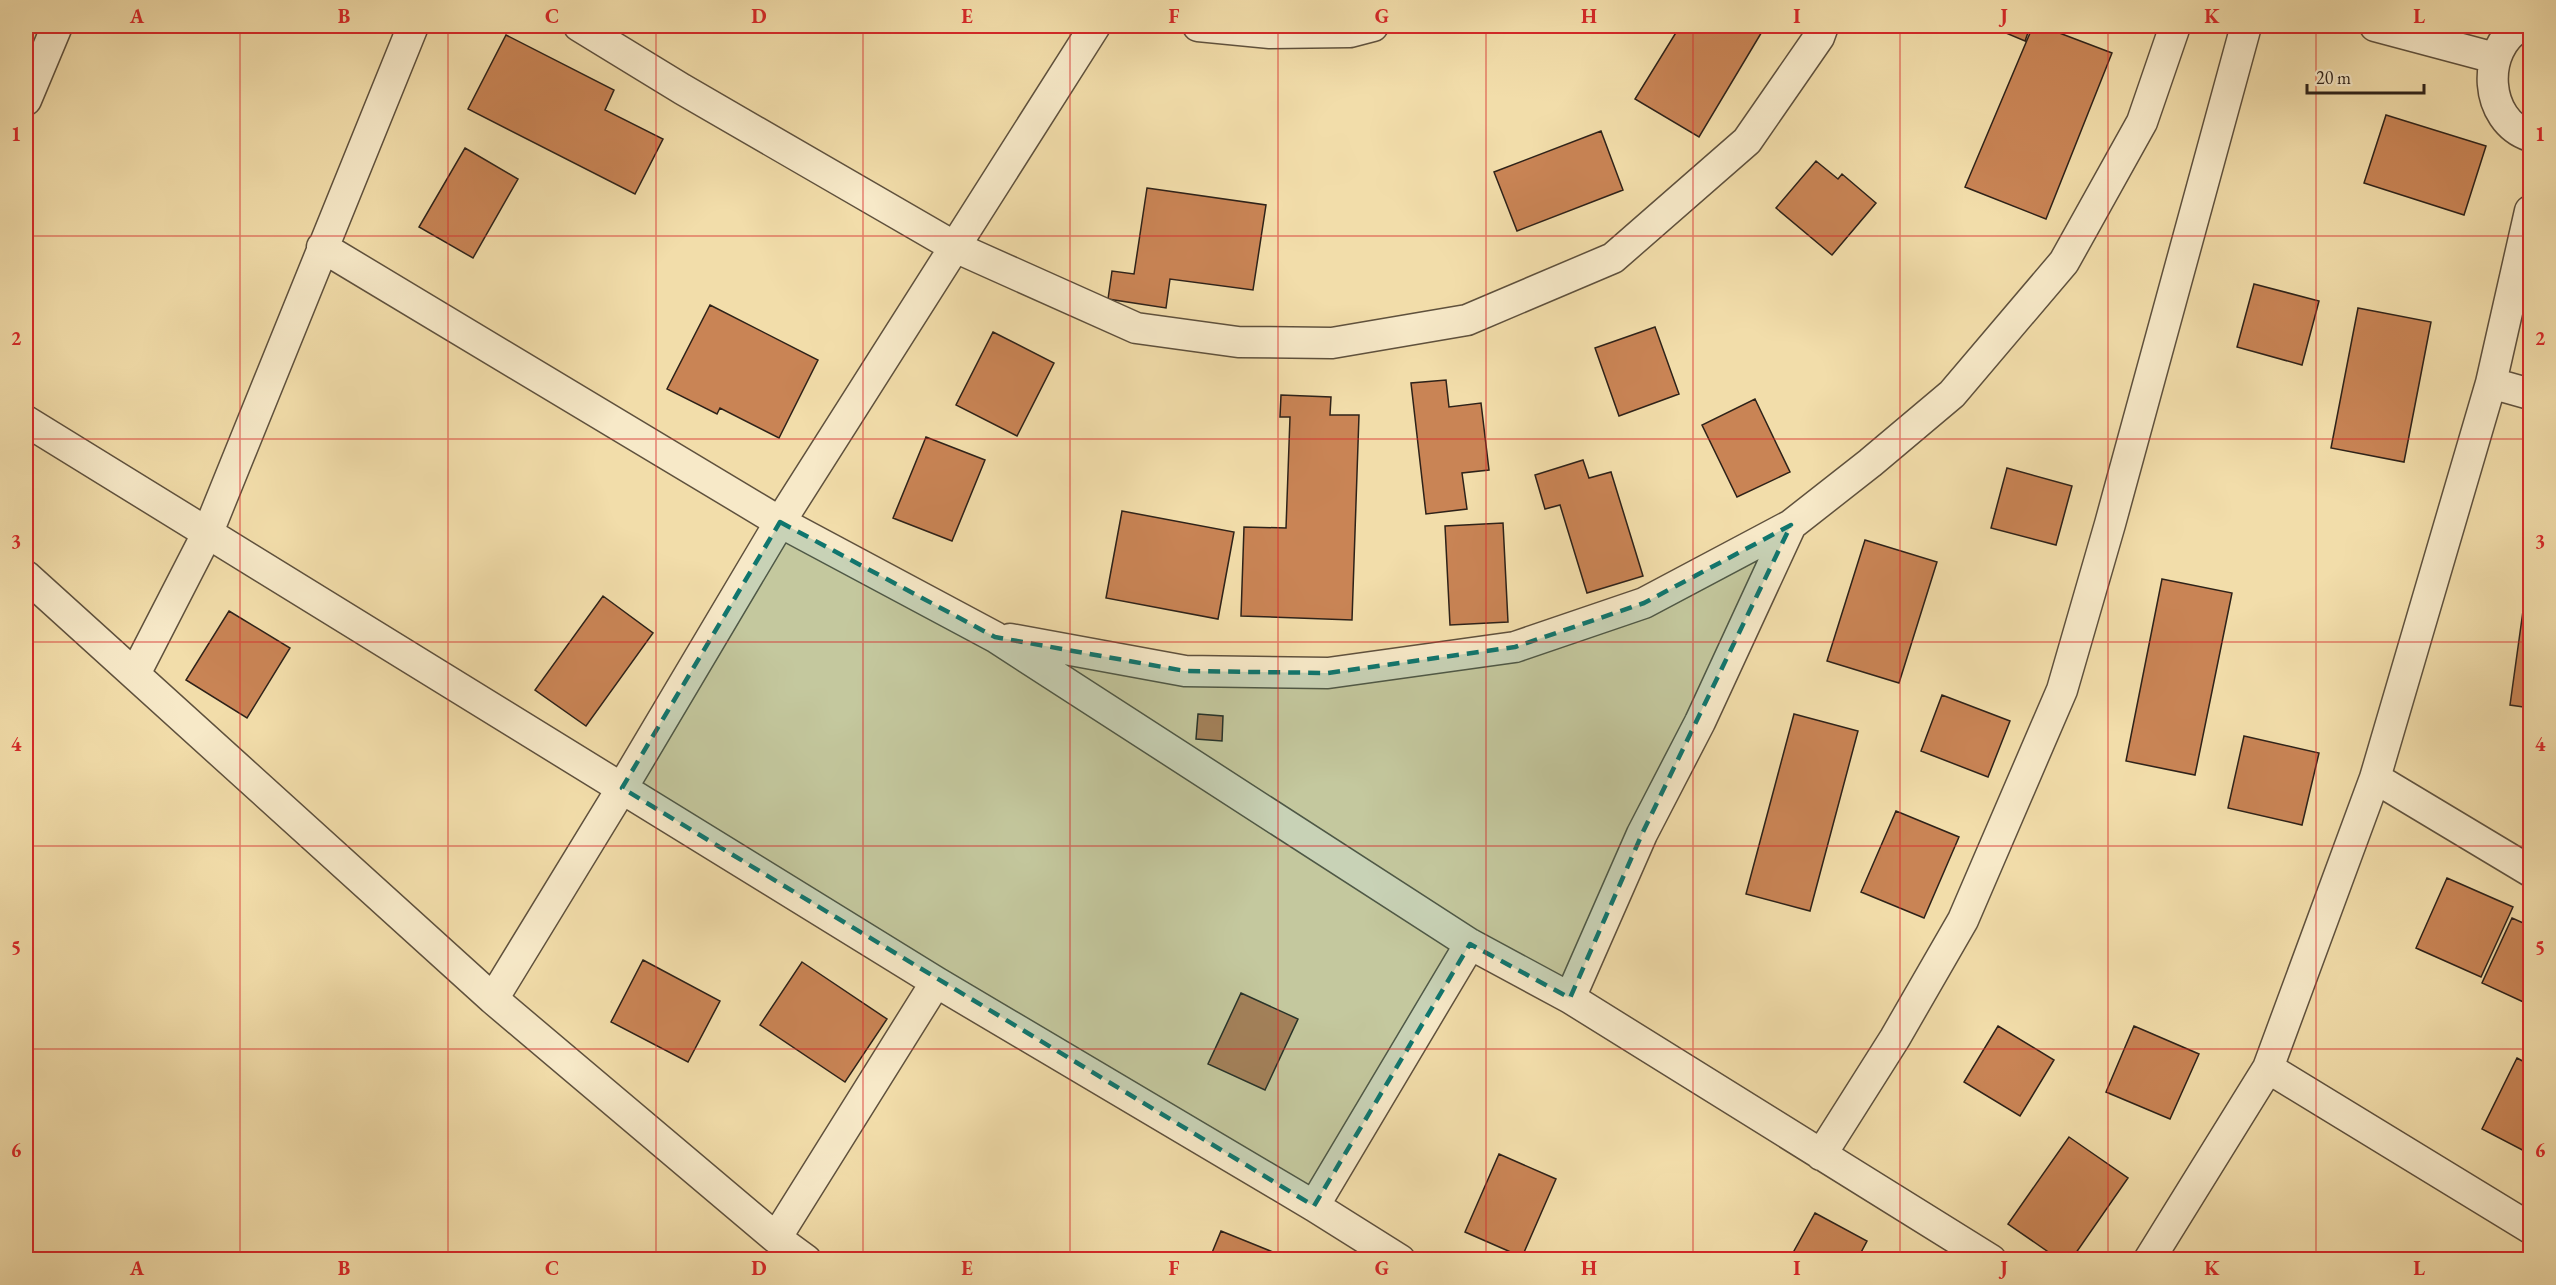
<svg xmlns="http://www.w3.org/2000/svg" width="2556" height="1285" font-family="'EB Garamond',serif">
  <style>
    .building { fill: #c98455; stroke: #2e2219; stroke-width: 1.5 }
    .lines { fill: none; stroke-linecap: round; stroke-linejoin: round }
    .street-casing { stroke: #5f513d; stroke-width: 33 }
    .street { stroke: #f7e9c8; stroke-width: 30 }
    .marked { fill: #0f766e; fill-opacity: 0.2; stroke: #0f766e; stroke-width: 4.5; stroke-dasharray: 12 8; stroke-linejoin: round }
    .grid { fill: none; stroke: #d62828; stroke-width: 1.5; stroke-opacity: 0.55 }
    .neatline { fill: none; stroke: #d62828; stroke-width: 2 }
    .grid-label { font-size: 20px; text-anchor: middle; font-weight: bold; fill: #d62828 }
  </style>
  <rect width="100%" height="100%" fill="#f2ddaa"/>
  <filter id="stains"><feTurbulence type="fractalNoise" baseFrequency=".00333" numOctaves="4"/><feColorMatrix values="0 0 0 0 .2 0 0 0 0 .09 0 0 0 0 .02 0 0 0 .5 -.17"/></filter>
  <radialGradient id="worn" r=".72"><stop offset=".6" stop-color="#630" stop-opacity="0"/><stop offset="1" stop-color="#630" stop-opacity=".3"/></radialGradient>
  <!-- building -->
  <path class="building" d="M 1680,26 L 1755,26 L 1763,30 L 1699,137 L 1635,99 Z
    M 2004,26 L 2026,26 L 2030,27 L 2025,41 L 2001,31 Z
    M 2033,26 L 2041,26 L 2112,53 L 2046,219 L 1965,187 Z
    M 506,35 L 614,90 L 605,110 L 663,139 L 635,194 L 468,109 Z
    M 2386,115 L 2486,146 L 2464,215 L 2364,183 Z
    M 1601,131 L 1623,190 L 1517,231 L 1494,172 Z
    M 465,148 L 518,179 L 473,258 L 419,227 Z
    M 1816,161 L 1838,179 L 1842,174 L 1876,203 L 1832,255 L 1776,208 Z
    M 1147,188 L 1266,205 L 1253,290 L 1170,279 L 1166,308 L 1108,299 L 1112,271 L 1134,274 Z
    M 2254,284 L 2319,301 L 2302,365 L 2237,347 Z
    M 710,305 L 818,360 L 779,438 L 720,408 L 717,414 L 667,389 Z
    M 2358,308 L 2431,322 L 2404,462 L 2331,448 Z
    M 1655,327 L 1679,394 L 1619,416 L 1595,348 Z
    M 993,332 L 1054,363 L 1017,436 L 956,405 Z
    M 1446,380 L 1449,407 L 1481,403 L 1489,470 L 1462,473 L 1467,509 L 1426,514 L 1411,383 Z
    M 1281,395 L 1331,397 L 1330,415 L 1359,415 L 1352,620 L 1241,616 L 1244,527 L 1286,528 L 1290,417 L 1280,417 Z
    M 1755,399 L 1790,472 L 1737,497 L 1702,425 Z
    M 926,437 L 985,460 L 952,541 L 893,518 Z
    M 1583,460 L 1589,478 L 1611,472 L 1643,576 L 1587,593 L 1560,505 L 1545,509 L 1535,475 Z
    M 2007,468 L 2072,486 L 2056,545 L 1991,528 Z
    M 1122,511 L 1234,532 L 1218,619 L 1106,598 Z
    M 1503,523 L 1508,622 L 1450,625 L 1445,526 Z
    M 1865,540 L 1937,562 L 1899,683 L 1827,661 Z
    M 2162,579 L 2232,593 L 2195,775 L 2126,761 Z
    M 2527,582 L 2530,583 L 2530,708 L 2510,705 Z
    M 603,596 L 653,633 L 586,726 L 535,690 Z
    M 229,611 L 290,648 L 247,718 L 186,680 Z
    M 1942,695 L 2010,721 L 1988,777 L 1921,751 Z
    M 1198,714 L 1223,716 L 1222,741 L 1196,739 Z
    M 1794,714 L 1858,731 L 1810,911 L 1746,894 Z
    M 2244,736 L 2319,753 L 2302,825 L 2228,808 Z
    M 1896,811 L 1959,837 L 1924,918 L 1861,892 Z
    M 2447,878 L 2513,907 L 2481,977 L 2416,948 Z
    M 2512,918 L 2530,926 L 2530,1005 L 2482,983 Z
    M 643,960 L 720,1001 L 688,1062 L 611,1022 Z
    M 802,962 L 887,1019 L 845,1082 L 760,1025 Z
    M 1241,993 L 1298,1019 L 1265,1090 L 1208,1064 Z
    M 1998,1026 L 2054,1060 L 2020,1116 L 1964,1082 Z
    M 2134,1026 L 2199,1054 L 2170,1119 L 2106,1092 Z
    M 2517,1058 L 2530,1065 L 2530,1154 L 2482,1129 Z
    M 2069,1137 L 2128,1178 L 2071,1260 L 2060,1260 L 2008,1224 Z
    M 1499,1154 L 1556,1179 L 1522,1257 L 1465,1232 Z
    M 1815,1213 L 1867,1241 L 1857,1260 L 1789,1260 Z
    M 1221,1231 L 1278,1254 L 1276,1260 L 1209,1260 Z"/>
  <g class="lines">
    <defs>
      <path id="street" d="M 579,26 L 682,89 L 955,247 L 1136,328 L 1238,342 L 1332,343 L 1467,320 L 1613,258 L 1747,141 L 1819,37 L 1823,26
        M 1198,26 L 1270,33 L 1350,32 L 1373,26
        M 2375,26 L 2495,58
        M 2521,26 C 2480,49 2484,121 2530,136
        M 26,100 L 57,26
        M 322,247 L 780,522 L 995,637 L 1470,944 L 1570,998 L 1991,1260
        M 2491,383 L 2530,394
        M 26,421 L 936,982 L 1314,1206 L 1400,1260
        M 26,576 L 493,999 L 776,1238 L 806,1260
        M 1010,639 L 1185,671 L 1328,673 L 1515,647 L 1644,603 L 1791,525 L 1870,463 L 1952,394 L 2064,262 L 2142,122 L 2175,26
        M 135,674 L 208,532 L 413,26
        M 2375,778 L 2530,871
        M 1570,998 L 1642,834 L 1700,722 L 1791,525
        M 493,999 L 622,788 L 780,522 L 1095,26
        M 2268,1068 L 2530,1228
        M 1821,1155 L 1895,1038 L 1963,920 L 2062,690 L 2110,524 L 2246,26
        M 1314,1206 L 1470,944
        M 776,1238 L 936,982
        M 2149,1260 L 2268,1068 L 2375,778 L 2491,383 L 2530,211"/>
    </defs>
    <!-- street casing -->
    <use href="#street" class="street-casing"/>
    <!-- street -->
    <use href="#street" class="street"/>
  </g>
  <!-- marked area -->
  <path class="marked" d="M 780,522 L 995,637 L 1185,671 L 1328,673 L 1515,647 L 1644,603 L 1791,525 L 1642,834 L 1570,998 L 1470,944 L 1314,1206 L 622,788 Z"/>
  <!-- grid -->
  <path class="grid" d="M 240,26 L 240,1260M 448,26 L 448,1260M 656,26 L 656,1260M 863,26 L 863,1260M 1070,26 L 1070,1260M 1278,26 L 1278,1260M 1486,26 L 1486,1260M 1693,26 L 1693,1260M 1900,26 L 1900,1260M 2108,26 L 2108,1260M 2316,26 L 2316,1260M 26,236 L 2530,236M 26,439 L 2530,439M 26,642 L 2530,642M 26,846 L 2530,846M 26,1049 L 2530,1049"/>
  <!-- margin -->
  <rect width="2556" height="1285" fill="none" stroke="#f2ddaa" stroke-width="66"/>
  <!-- scale -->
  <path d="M2307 84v9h117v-9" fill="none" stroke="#2e2219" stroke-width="3"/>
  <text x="2316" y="84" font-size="18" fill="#2e2219" stroke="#f7e9c8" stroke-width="4.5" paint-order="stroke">20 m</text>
  <rect x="33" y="33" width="2490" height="1219" class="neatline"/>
  <g class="grid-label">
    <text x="137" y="23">A</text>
    <text x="344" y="23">B</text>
    <text x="552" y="23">C</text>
    <text x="759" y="23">D</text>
    <text x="967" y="23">E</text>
    <text x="1174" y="23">F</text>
    <text x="1382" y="23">G</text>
    <text x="1589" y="23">H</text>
    <text x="1797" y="23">I</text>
    <text x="2004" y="23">J</text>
    <text x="2212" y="23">K</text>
    <text x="2419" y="23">L</text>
    <text x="16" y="141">1</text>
    <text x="2540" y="141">1</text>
    <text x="16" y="345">2</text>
    <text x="2540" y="345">2</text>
    <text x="16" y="548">3</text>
    <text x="2540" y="548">3</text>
    <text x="16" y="751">4</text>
    <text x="2540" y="751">4</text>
    <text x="16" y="954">5</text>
    <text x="2540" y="954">5</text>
    <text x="16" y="1157">6</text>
    <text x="2540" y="1157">6</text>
    <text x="137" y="1275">A</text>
    <text x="344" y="1275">B</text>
    <text x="552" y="1275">C</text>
    <text x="759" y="1275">D</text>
    <text x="967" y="1275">E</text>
    <text x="1174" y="1275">F</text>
    <text x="1382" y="1275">G</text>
    <text x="1589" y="1275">H</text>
    <text x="1797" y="1275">I</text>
    <text x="2004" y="1275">J</text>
    <text x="2212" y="1275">K</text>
    <text x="2419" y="1275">L</text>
  </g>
  <rect width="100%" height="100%" filter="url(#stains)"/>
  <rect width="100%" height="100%" fill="url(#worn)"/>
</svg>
